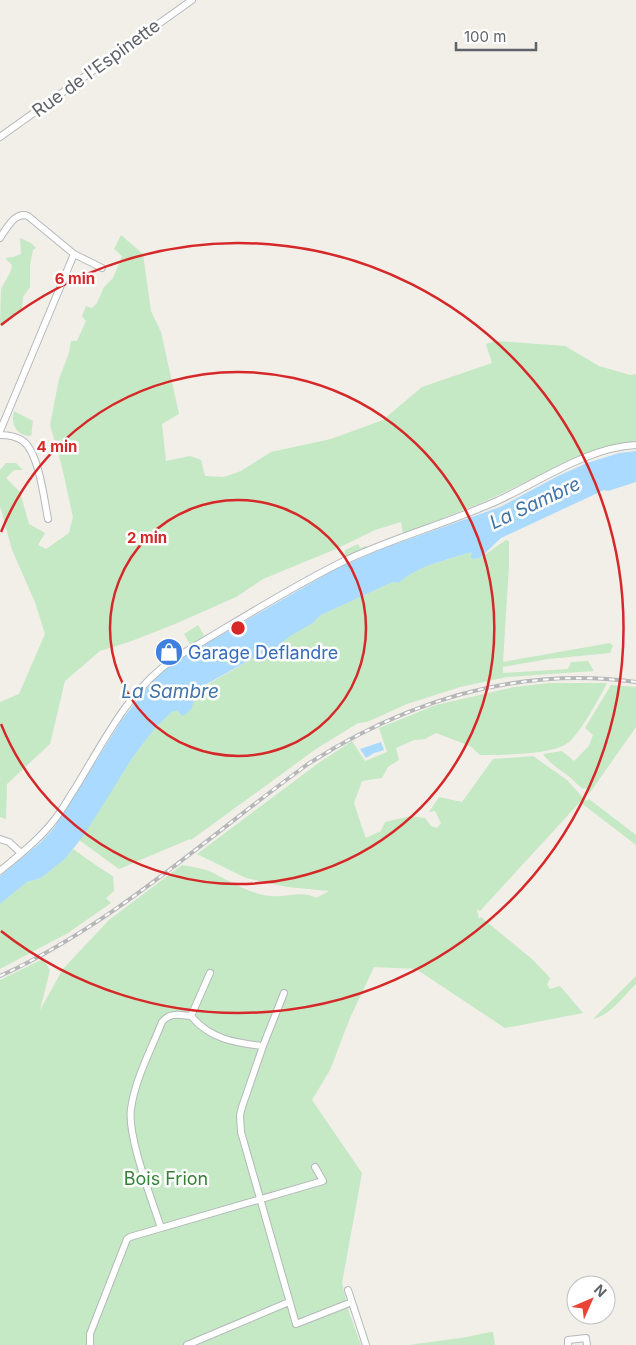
<svg xmlns="http://www.w3.org/2000/svg" width="636" height="1345" font-family="Inter,sans-serif">
  <style>
    .green { fill: #c5e8c5 }
    .water { fill: #aadaff }
    .lines { fill: none; stroke-linecap: round; stroke-linejoin: round }
    .minor-casing { stroke: #b5b8bc; stroke-width: 8 }
    .minor { stroke: #fff; stroke-width: 6 }
    .rail-casing { stroke: #b6b7b8; stroke-width: 4 }
    .rail { stroke: #fff; stroke-width: 2; stroke-dasharray: 5.5; stroke-linecap: butt }
    .ring { fill: none; stroke: #d62828; stroke-width: 2.5 }
    .labels { text-anchor: middle; dominant-baseline: central; stroke-width: 5; stroke-linejoin: round; paint-order: stroke }
    .street-label { font-size: 18px; fill: #5f6368; stroke: #fff }
    .shop-label { font-size: 18px; fill: #366cbe; stroke: #fff; text-anchor: start }
    .park-label { font-size: 18px; fill: #348238; stroke: #fff }
    .water-label { font-size: 19px; font-style: italic; fill: #4174aa; stroke: #fff }
    .centre { fill: #d62828; stroke: #fff; stroke-width: 2.5 }
    .ring-label { font-size: 15px; text-anchor: middle; font-weight: bold; fill: #d62828; stroke: #fff; stroke-width: 5; stroke-linejoin: round; paint-order: stroke }
  </style>
  <rect width="100%" height="100%" fill="#f1efe8"/>
  <!-- green -->
  <path class="green" d="M 121,235 L 143,254 L 151,311 L 161,332 L 179,414 L 162,424 L 166,461 L 190,456 L 201,460 L 205,476 L 224,477 L 241,471 L 271,452 L 331,439 L 383,420 L 422,387 L 492,363 L 486,344 L 496,341 L 565,346 L 599,366 L 630,375 L 636,374 L 636,443 L 570,462 L 481,503 L 403,534 L 401,522 L 375,530 L 336,549 L 263,579 L 236,597 L 175,624 L 129,642 L 100,651 L 65,681 L 50,744 L 7,784 L 6,819 L 0,817 L 0,702 L 19,694 L 45,634 L 35,602 L 12,550 L 0,506 L 0,470 L 6,463 L 16,463 L 23,470 L 14,470 L 6,478 L 20,492 L 29,524 L 45,533 L 38,545 L 46,549 L 69,533 L 73,517 L 62,467 L 50,425 L 59,379 L 69,353 L 71,341 L 77,341 L 86,321 L 82,316 L 86,306 L 92,308 L 97,303 L 104,287 L 113,278 L 122,256 L 114,249 Z
    M 20,238 L 31,243 L 36,248 L 33,250 L 30,265 L 30,287 L 23,297 L 22,310 L 0,326 L 1,289 L 11,271 L 12,265 L 5,258 L 13,257 L 21,254 Z
    M 14,411 L 33,421 L 31,436 C 17,436 10,424 14,411 Z
    M 506,540 L 509,541 L 509,565 L 503,662 L 610,643 L 613,646 L 610,653 L 548,659 L 503,667 L 503,673 L 568,669 L 571,662 L 588,661 L 594,671 L 507,677 L 460,687 L 407,704 L 367,722 L 358,723 L 316,749 L 191,840 L 190,839 L 119,869 L 79,840 L 133,757 L 154,729 L 173,711 L 178,710 L 192,697 L 191,695 L 196,691 L 266,651 L 271,652 L 289,637 L 313,623 L 321,615 L 393,582 L 399,583 C 416,566 450,559 472,552 L 474,554 L 472,558 L 475,559 L 480,558 Z
    M 358,544 L 360,548 L 366,546 L 367,548 L 346,557 L 344,555 L 345,550 Z
    M 198,625 L 205,637 L 191,646 L 184,634 Z
    M 550,683 L 607,683 C 598,700 583,729 569,742 C 554,755 501,755 480,755 L 470,746 L 436,733 L 425,739 L 414,740 L 396,748 L 399,760 L 388,767 L 382,778 L 362,781 L 354,803 C 358,814 361,826 366,838 L 381,831 L 385,822 L 411,816 L 425,818 L 431,826 L 437,828 L 441,823 L 435,811 L 429,812 L 439,797 L 462,802 L 493,759 L 533,756 L 567,780 L 586,801 L 589,799 L 636,835 L 636,845 L 580,802 L 480,911 L 477,909 L 479,919 L 481,917 L 533,960 L 550,978 L 547,985 L 550,989 L 560,986 L 583,1013 L 505,1028 L 416,969 L 374,967 L 350,1018 L 330,1070 L 312,1100 L 362,1173 L 342,1283 L 349,1312 L 361,1345 L 0,1345 L 0,980 L 43,959 L 50,970 L 40,1010 L 63,969 L 109,920 L 182,865 C 191,867 201,868 209,871 C 228,880 249,894 270,896 C 285,898 304,890 316,898 L 329,891 L 287,887 L 246,878 L 197,854 L 320,762 L 352,741 L 365,761 L 387,752 L 379,728 L 436,705 L 514,687 Z
    M 611,685 L 636,687 L 636,727 L 589,794 L 586,788 L 583,789 C 577,785 573,779 567,775 C 559,769 549,763 543,754 L 562,751 L 574,761 L 589,746 L 593,735 L 585,728 Z
    M 73,849 L 100,868 L 113,876 L 114,891 L 106,898 L 111,903 L 68,933 L 0,969 L 0,904 L 27,882 L 41,878 L 65,859 Z
    M 636,976 L 636,984 C 623,996 611,1015 593,1019 Z
    M 490,1332 L 493,1332 L 495,1345 L 409,1345 L 467,1337 Z"/>
  <!-- water -->
  <path class="water" d="M 636,451 L 636,482 L 608,491 L 604,490 L 501,538 L 480,558 L 474,559 L 471,558 L 472,552 C 450,559 416,566 399,583 L 393,582 L 321,615 L 313,623 L 289,637 L 271,652 L 266,651 L 196,690 L 191,695 C 196,703 192,711 182,716 L 178,711 L 173,711 L 155,728 L 133,757 L 84,835 L 65,859 L 41,878 L 27,882 L 0,904 L 0,876 L 40,843 L 54,828 L 121,721 L 153,680 L 176,661 L 337,568 L 384,548 L 500,507 L 558,476 L 587,463 L 619,453 Z
    M 381,742 L 384,750 L 374,753 L 366,758 L 360,749 Z"/>
  <g class="lines">
    <defs>
      <path id="minor" d="M 0,137 L 192,0
        M 0,238 C 6,229 15,211 28,216 L 74,254 L 102,268
        M 0,431 L 74,254
        M 0,435 C 8,435 16,436 23,441 C 39,453 44,499 48,519
        M 0,839 L 9,842 L 21,853
        M 0,871 C 19,855 40,839 55,819 C 63,809 69,797 76,787 C 104,741 129,689 175,658 C 230,626 285,590 342,562 C 392,538 446,524 497,501 C 539,482 588,447 636,445
        M 284,993 L 263,1046 L 242,1107 L 240,1115 L 241,1132 L 296,1324 L 352,1302
        M 191,1016 C 210,1039 235,1043 263,1046
        M 191,1016 L 210,973
        M 161,1228 C 152,1200 127,1136 131,1109 C 135,1079 151,1050 162,1022 C 170,1012 179,1015 191,1016
        M 348,1290 L 366,1345
        M 90,1345 L 90,1334 L 127,1239 L 130,1237 L 323,1181 L 315,1167
        M 187,1345 L 289,1302
        M 568,1345 L 568,1340 L 586,1338 L 587,1345"/>
    </defs>
    <!-- minor casing -->
    <use href="#minor" class="minor-casing"/>
    <!-- minor -->
    <use href="#minor" class="minor"/>
    <defs>
      <path id="rail" d="M 0,976 C 114,924 207,837 308,764 C 407,701 518,666 636,682"/>
    </defs>
    <!-- rail casing -->
    <use href="#rail" class="rail-casing"/>
    <!-- rail -->
    <use href="#rail" class="rail"/>
  </g>
  <!-- distance rings -->
  <g class="ring">
    <circle cx="238" cy="628" r="128"/>
    <path d="M1 532A256 256 0 1 1 1 724"/>
    <path d="M1 325A385 385 0 1 1 1 931"/>
  </g>
  <!-- icons -->
  <defs>
    <symbol id="shop-disc" viewBox="-11 -11 22 22"><circle r="9.5" fill="#3f7fe0" stroke="#fff"/><path d="M-5-2.5h2.3a2.7 3.5 0 0 1 5.4 0H5L5.5 6h-11ZM-1.5-2.5h3a1.5 2.3 0 0 0-3 0Z" fill="#fff"/></symbol>
  </defs>
  <g fill-rule="evenodd">
    <use href="#shop-disc" x="153" y="636" width="32" height="32"/>
  </g>
  <g class="labels">
    <!-- street labels -->
    <g class="street-label">
      <text transform="translate(96 68) rotate(-36)">Rue de l'Espinette</text>
    </g>
    <!-- shop labels -->
    <g class="shop-label">
      <text x="188" y="652">Garage Deflandre</text>
    </g>
    <!-- park labels -->
    <g class="park-label">
      <text x="166" y="1178">Bois Frion</text>
    </g>
    <!-- water labels -->
    <g class="water-label">
      <text transform="translate(535 503) rotate(-25)">La Sambre</text>
      <text x="170" y="691">La Sambre</text>
    </g>
  </g>
  <circle cx="238" cy="628" r="8" class="centre"/>
  <g class="ring-label">
    <text x="75" y="284">6 min</text>
    <text x="57" y="452">4 min</text>
    <text x="147" y="543">2 min</text>
  </g>
  <!-- north arrow -->
  <g transform="translate(591 1300) rotate(45)"><circle r="24" fill="#ffffff" stroke="#bfc1c3"/>
  <path d="M0-4L9 19L0 12L-9 19Z" fill="#ea4335"/>
  <text y="-8" font-size="14" font-weight="bold" text-anchor="middle" fill="#5f6368">N</text>
  </g>
  <!-- scale -->
  <path d="M456 42v8h80v-8" fill="none" stroke="#5f6368" stroke-width="2.5"/>
  <text x="464" y="42" font-size="15" fill="#5f6368" stroke="#ffffff" stroke-width="4" paint-order="stroke">100 m</text>
</svg>
